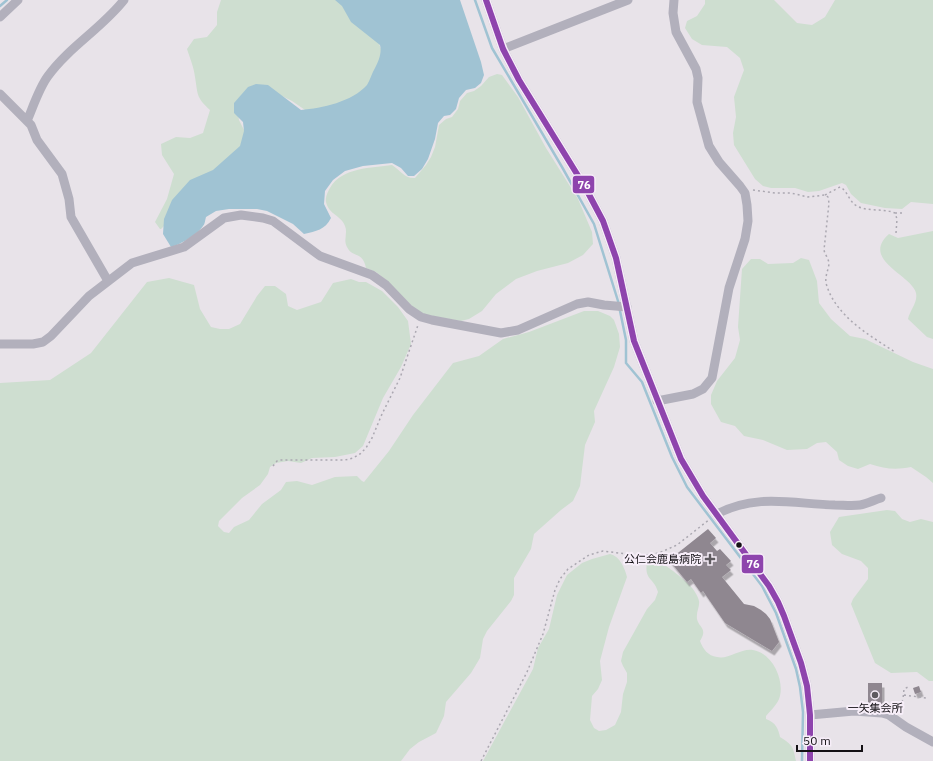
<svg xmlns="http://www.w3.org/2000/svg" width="933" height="761" font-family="'IBM Plex Sans','Noto Sans JP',sans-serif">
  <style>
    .green { fill: #ceded0 }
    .water { fill: #a0c3d3 }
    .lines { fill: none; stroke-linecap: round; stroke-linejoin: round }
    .stream { stroke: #a0c3d3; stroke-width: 2.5 }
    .building { fill: #8f8790; filter: url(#shadow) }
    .path { stroke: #aba8b1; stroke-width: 1.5; stroke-dasharray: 2 3; stroke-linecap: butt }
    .minor { stroke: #b2b0bc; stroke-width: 9 }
    .bus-1-casing { stroke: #f7eef9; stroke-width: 9 }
    .bus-1 { stroke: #8e44ad; stroke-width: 6 }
    .bus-dot { fill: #141115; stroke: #f7eef9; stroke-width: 1.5 }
    .poi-dot { fill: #5e5a5f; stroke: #f7eef9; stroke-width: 1.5 }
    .labels { text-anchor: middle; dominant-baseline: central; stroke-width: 4; stroke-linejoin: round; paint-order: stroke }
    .poi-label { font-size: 11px; fill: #141115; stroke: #f7eef9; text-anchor: end }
    .line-badge { stroke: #f7eef9; stroke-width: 1.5 }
    .badge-label { font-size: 11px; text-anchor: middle; font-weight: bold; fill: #fff }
  </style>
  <defs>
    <filter id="shadow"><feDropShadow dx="2.5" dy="4.5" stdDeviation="0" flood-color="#0004"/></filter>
  </defs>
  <rect width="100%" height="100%" fill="#e8e3e9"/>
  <!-- green -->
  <path class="green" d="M 221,0 L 337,0 L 376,36 L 383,54 L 366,90 L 350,100 L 308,112 L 292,101 L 272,91 L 237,106 L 239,120 L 247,136 L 241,150 L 161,229 L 160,229 L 155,222 L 167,199 L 174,174 L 162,155 L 161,144 L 176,137 L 190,138 L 203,133 L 210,110 C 196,97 198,95 195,77 C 194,68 190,58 187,49 L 194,39 L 207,37 L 217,25 L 217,12 Z
    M 705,0 L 774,0 L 797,23 L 812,25 L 825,17 L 835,0 L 933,0 L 933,204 L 911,202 L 902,209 L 885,208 L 861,203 L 851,194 L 846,185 L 842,183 L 819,191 L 808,192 L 795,188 L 771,188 L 763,186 L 755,179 L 734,145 L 733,133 L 736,117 L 734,97 L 744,70 L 740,58 L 727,47 L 702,45 L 692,39 L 685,28 L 687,21 L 697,16 L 705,4 Z
    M 497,74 L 502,75 L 518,97 L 546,148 L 578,199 L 592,232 L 593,244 L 583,255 L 568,263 L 537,271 L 516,279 L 496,294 L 482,311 L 469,319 L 461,321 L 426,315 L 416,310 L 385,279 L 376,272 L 366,268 C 363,251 352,258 347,247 C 343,240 348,233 345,226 C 341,215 329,215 326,202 C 325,198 328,191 330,188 C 342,167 372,168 392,165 C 400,170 405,179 415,178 L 426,165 L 431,157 L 435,147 L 439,125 L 446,119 L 452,117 L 458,109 L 460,101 L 467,93 L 474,91 L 481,86 L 489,77 Z
    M 933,231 L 933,339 L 927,337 L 908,319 C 910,310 918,302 916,293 C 912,275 860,260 889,234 L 898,238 Z
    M 801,258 L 809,260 L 817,281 L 819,303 L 831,319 L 850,336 L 865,339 L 913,362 L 933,369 L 933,483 L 926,477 L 911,467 C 896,470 885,469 870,464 L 858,469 L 848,466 L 839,460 L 837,452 L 826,442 L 817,443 L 807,449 L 787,450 L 763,440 L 744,436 L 735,426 L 721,422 L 711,404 L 711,395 L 717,381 L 735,358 L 740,340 L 738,327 L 742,269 L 751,259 L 760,259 L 768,264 L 793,263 Z
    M 169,278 L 194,285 L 200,309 L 211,327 L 220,329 L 229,329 L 240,324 L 257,296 L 265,286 L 275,286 L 286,294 L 288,306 L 297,310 L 321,302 L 333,283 L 351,279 L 359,282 L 366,282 L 382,291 L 398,307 L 408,321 L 411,344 L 401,367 L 383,398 L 363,446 L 355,453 L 335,457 L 312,458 L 301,463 L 288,461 L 276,463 L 270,467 L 268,474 L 260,485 L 242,498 L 219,521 L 218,526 L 224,532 L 229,533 L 234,527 L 249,520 L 262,504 L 281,490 L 286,482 L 297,481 L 312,485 L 335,477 L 357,476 L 362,481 L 364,482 L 389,451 L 413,415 L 453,363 L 479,356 L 503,339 L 529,332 L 584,311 L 598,311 L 610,316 L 614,320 L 619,334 L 620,347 L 614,367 L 594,411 L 595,422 L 585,445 L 580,486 L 573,501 L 561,510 L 534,534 L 531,549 L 514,578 L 514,595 L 511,601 L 487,631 L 483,639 L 480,658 L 471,673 L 446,702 L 444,716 L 436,733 L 419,742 L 410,749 L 401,761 L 0,761 L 0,383 L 50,380 L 91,353 L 147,282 Z
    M 887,510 L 895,511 L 902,519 L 910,522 L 921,519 L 933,522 L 933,681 L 929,681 L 917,672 L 891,673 L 875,663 L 851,604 L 853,599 L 868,579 L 868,568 L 861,561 L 842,554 L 832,545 L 830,532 L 839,517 Z
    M 610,554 C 620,556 625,569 627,577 L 609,627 L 600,661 L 602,680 L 598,689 L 592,696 L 590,720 L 594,728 L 599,731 L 606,730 L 615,725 L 621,712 L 623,694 L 627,682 L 627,673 L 623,666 L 621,661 L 623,652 L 647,609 L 655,600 L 658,592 C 654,577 644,581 647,562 C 650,562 654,560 657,561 C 664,563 684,579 689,585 C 693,588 698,596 699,601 C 700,606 696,612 697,619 C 699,628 708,628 700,641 C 703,649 708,656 717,657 C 728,660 741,648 753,650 C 772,653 784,679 780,696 C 778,704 771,710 766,716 L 766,719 C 776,723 778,728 780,737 C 793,745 793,747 796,761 L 483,761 L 533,669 L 538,648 L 549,629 L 557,595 L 567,575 L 582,563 L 592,559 Z"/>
  <!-- water -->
  <path class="water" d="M 335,0 L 460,0 L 481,62 L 484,75 L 481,83 L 475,88 L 466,90 L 459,98 L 456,109 L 450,115 L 444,116 L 438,123 L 435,139 L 428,159 L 422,169 L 414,176 L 408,176 L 401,168 L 392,163 L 363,166 L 345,171 L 333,180 L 325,191 L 324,204 L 331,218 C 325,230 316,231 304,234 L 293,224 L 267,211 L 257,209 L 229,209 L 216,211 L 206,217 C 205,220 205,224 203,226 C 198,234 180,245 171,247 L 163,234 L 164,219 L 172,200 L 190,180 L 213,170 L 240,146 L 244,131 L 243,122 L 234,113 L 234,103 L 248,87 L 256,84 L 268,85 L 301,110 C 322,108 352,102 367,85 C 370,80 372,73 375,68 C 379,61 382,52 380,45 L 351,22 L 342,6 Z"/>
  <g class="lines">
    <!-- stream -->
    <path class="stream" d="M 475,0 L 492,48 L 562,167 L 594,224 L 618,301 L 626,340 L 626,363 L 642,382 L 672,457 L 687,487 L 762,586 L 776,613 L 796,669 L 800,687 L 803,712 L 802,761
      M 0,6 L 7,0"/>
  </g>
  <!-- building -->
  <path class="building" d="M 708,529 L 716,538 L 710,543 L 717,551 L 720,549 L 731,561 L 726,565 L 731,570 L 722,577 L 744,604 L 754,606 L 761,610 L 766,614 L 770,619 L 779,642 L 772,651 L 725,623 L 703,591 L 701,593 L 691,579 L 687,582 L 669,560 Z
    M 868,683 L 882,683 L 882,706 L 868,706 Z
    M 919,686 L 921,692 L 915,694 L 913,688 Z"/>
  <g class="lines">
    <!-- path -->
    <path class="path" d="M 753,190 L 775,193 L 791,193 L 808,197 L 825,195 L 828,197 L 829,203 L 824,250 C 825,255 829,259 829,264 C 828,271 825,276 826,283 C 835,316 869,335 895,352
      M 825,195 L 840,187 C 848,191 849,202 857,206 C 868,212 883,208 895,213 L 897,219 L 896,233
      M 895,213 L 905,213
      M 273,466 L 277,461 L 280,460 L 345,460 L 353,458 L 360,454 L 366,448 L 372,438 L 382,414 L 400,378 L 418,325
      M 904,695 L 926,698
      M 898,711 L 903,699 L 904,689 L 908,687
      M 481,761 L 527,672 L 543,634 L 555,590 L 560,579 L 568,569 L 589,555 L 603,551 L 642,556 L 659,553 L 677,545 L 710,519"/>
    <!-- minor -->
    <path class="minor" d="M 486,0 L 503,49 L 519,80 L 585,187 L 603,221 L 616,258 L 634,341 L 681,459 L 703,496 L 769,586 L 778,602 L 784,616 L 801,663 L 807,686 L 810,715 L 810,761
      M 0,17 L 18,0
      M 503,49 L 628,0
      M 0,94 L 31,125 L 37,140 L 62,174 L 69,199 L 71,217 L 108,281
      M 27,121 C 33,107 39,88 48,76 C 69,47 102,28 124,0
      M 0,344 L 33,344 L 43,342 L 51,336 L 89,296 L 132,263 L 184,247 L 224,218 L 241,215 L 263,218 L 273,221 L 320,256 L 372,275 L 386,285 L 409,309 L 421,317 L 432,320 L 501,333 L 518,330 L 577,304 L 588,302 L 604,305 L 627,307
      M 657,401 L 693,394 L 703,389 L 712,378 L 729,288 L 745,239 L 748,221 L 747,205 L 745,193 L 740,186 L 719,162 L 709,146 L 697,102 L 698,78 L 696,69 L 676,32 L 673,13 L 674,0
      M 717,514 C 756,493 794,504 835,505 C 843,505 852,506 860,505 C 867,504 874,500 881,498
      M 810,715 L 854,711 L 882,713 L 889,715 L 906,727 L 933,742"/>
    <defs>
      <path id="bus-1" d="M 486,0 L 503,49 L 519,80 L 585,187 L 603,221 L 616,258 L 634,341 L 681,459 L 703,496 L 769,586 L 778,602 L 784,616 L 801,663 L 807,686 L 810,715 L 810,761"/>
    </defs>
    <!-- bus-1 casing -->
    <use href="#bus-1" class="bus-1-casing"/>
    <!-- bus-1 -->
    <use href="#bus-1" class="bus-1"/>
  </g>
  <!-- markers -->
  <circle class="bus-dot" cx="739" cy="545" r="3.5"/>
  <g class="poi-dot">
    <path d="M708 553h4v4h4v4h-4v4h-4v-4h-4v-4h4z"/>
    <circle cx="875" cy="695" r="4"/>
  </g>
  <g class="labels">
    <!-- poi labels -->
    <g class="poi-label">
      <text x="701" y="559">公仁会鹿島病院</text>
      <text x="875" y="708" text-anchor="middle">一矢集会所</text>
    </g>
  </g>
  <g class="line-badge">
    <rect x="572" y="175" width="23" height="19" rx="4" fill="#8e44ad"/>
    <rect x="741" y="554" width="23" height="20" rx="4" fill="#8e44ad"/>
  </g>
  <g class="badge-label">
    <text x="584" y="189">76</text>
    <text x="753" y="568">76</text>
  </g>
  <!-- scale -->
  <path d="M797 745v6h65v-6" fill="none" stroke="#141115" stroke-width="2"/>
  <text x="803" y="745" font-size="12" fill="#141115" stroke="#f7eef9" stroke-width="3" paint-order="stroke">50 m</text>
</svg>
